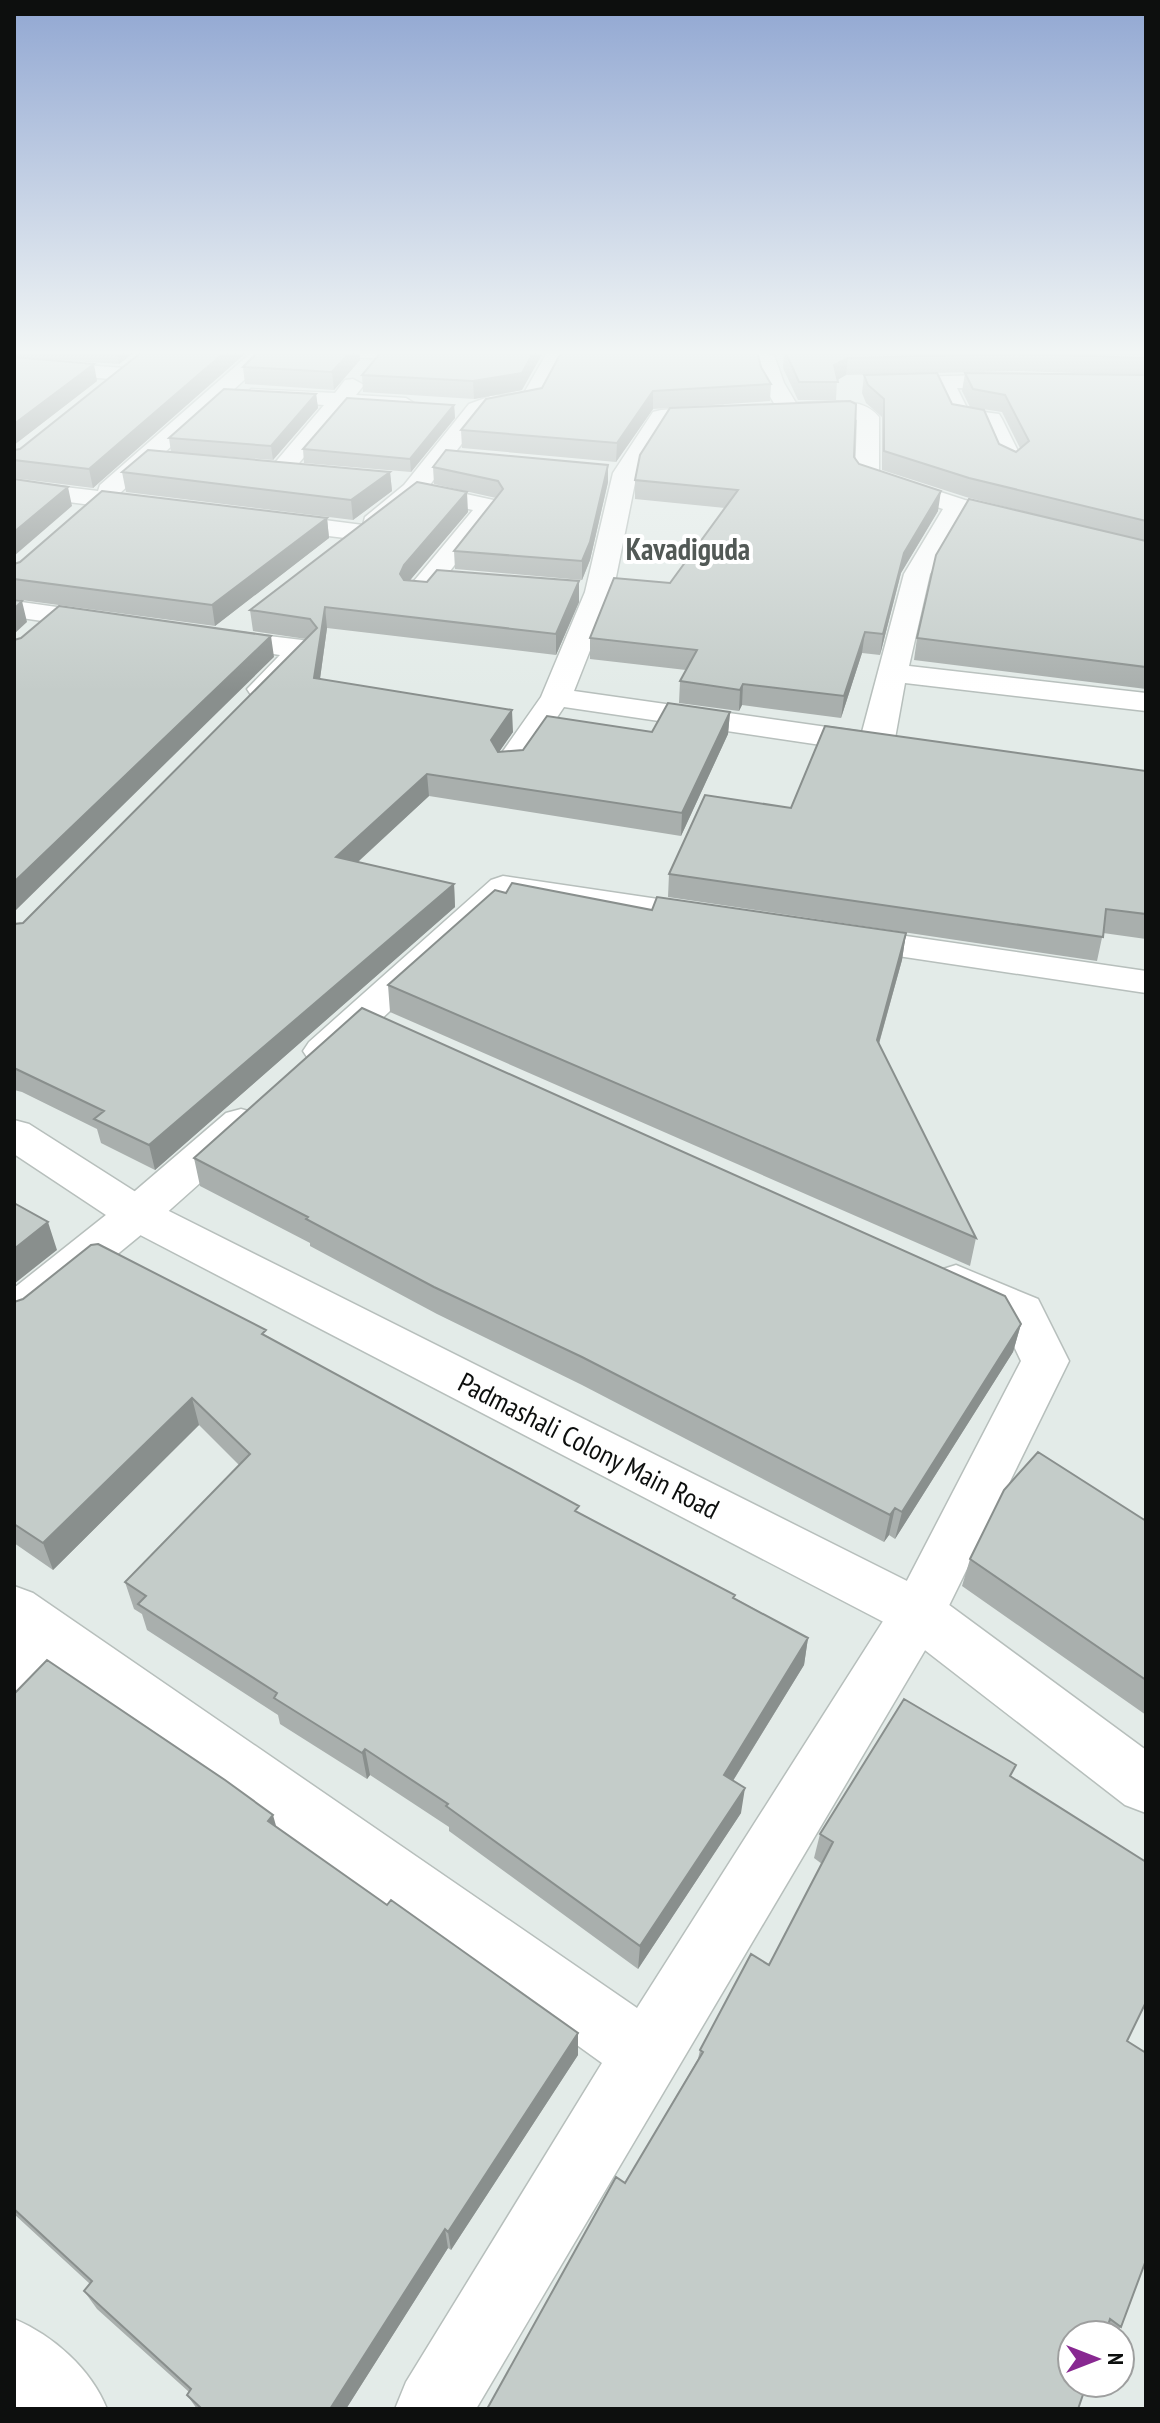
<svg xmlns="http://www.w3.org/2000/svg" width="1160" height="2423" font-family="'PT Sans Narrow',sans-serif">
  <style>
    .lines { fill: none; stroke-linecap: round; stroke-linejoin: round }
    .minor-casing { stroke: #b7bfbc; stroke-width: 3 }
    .tertiary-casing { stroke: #b7bfbc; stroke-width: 3 }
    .minor { fill: #fff; fill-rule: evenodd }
    .tertiary { fill: #fff; fill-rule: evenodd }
    .wall { fill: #a9afad }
    .shaded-wall { fill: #898f8d }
    .building { fill: #c4ccc9; stroke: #898f8d; stroke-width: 2 }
    .labels { text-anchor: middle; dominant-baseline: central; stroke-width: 8; stroke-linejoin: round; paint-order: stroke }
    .street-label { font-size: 28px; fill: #0d0f0e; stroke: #fff }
    .far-district-label { font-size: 30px; font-weight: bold; fill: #525956; stroke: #fff }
  </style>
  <rect width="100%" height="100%" fill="#e3ebe8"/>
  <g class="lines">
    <defs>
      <path id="minor" d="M 253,351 L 276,351 L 119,494 L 163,501 L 166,506 L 163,511 L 154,513 L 14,495 L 14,481 L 98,491 L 100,485 Z
        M 340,351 L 508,351 C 492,367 377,358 350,357 Z
        M 548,351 L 568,351 L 540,404 L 485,414 L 429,486 L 498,501 L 501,506 L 428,599 L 408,599 L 404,593 L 473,510 L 418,498 L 383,527 L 373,529 L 371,537 L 362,540 L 270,529 L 257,521 L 270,513 L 363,525 L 365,517 L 404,485 L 469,404 L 491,396 L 524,393 Z
        M 744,351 L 774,355 L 784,383 L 796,403 C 822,403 861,394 879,417 L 879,472 L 965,500 L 1032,517 L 1036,522 L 1023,530 L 964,515 L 930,574 L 909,666 L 1146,693 L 1146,711 L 905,683 L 894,744 L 889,751 L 875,753 L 564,707 L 521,771 L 499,771 L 494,764 L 541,697 L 585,592 L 613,473 L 653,412 L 661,410 L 723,406 L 734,413 L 723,420 L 668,423 L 637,473 L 613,592 L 574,691 L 862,732 L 904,574 L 943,509 L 859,481 L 855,476 L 857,420 L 849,416 L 781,415 L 762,383 L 757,362 Z
        M 14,360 L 125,368 L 136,374 L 125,380 L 14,372 Z
        M 1019,374 L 1146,378 L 1146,390 L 957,388 L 968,410 L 999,414 L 1002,419 L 1023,461 L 1011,468 L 999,461 L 983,425 L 952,421 L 936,389 L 881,390 L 870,384 L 881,378 Z
        M 353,379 L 364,385 L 356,395 L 406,398 L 417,405 L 406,412 L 346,407 L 289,475 L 273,475 L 269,470 L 273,465 L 324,405 L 259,400 L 251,399 L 248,394 L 251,389 L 335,393 L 345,380 Z
        M 14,601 L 107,614 L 117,616 L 121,622 L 117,628 L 107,630 L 14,617 Z
        M 211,629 L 302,640 L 312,643 L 316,649 C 303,669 277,702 251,695 L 247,689 L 280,655 L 201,643 L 197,637 L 201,631 Z
        M 503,876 L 712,907 L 725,910 L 730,918 L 725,926 L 712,929 L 511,899 L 337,1060 L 323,1063 L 309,1060 L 303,1051 L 309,1042 L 491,880 Z
        M 844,927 L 1146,971 L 1146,993 L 831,946 L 826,938 L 831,930 Z
        M 241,1109 L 256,1113 L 262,1123 L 256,1133 L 153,1225 L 31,1325 L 14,1330 L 14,1288 L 121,1203 L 226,1113 Z
        M 956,1265 L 1038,1299 L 1069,1361 L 937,1630 L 476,2409 L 395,2409 L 406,2382 L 602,2063 L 55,1670 L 34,1691 L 14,1698 L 14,1586 L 33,1593 L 637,2008 L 899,1596 L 1021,1361 L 1003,1323 L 940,1294 L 933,1282 L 940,1270 Z
        M 14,2319 C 54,2336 91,2369 107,2409 L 14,2409 Z"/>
      <path id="tertiary" d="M 14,1120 L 29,1124 L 153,1203 L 937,1596 L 1146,1750 L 1146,1813 L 1125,1805 L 899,1630 L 121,1225 L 14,1154 Z"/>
    </defs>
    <!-- minor casing -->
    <use href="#minor" class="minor-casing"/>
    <!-- tertiary casing -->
    <use href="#tertiary" class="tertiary-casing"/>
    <!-- minor -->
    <use href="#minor" class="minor"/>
    <!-- tertiary -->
    <use href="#tertiary" class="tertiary"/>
  </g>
  <!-- wall -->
  <path class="wall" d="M 14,351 L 136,351 L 119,364 L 14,357 L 97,381 L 14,445 Z
    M 143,351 L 248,351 L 93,488 L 14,478 L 14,450 L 20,449 Z
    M 259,351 L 359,351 L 360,360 L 334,390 L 245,384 L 243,367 Z
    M 382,351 L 522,390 L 474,399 L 363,392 L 362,375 Z
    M 784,351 L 1146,351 L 1146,689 L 914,660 L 917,638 L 1054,519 L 966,497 L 882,470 L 882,417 L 866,403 L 862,393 L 864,375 L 952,404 L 999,444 L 1016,452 L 1020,448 L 1002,412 L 970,407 L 962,391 L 965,373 L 1128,375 L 1019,371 L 846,375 L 837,380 L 836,400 L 798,400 L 783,368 Z
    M 761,367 L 771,384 L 770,401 L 653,409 L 616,462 L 462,448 L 461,430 L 542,388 Z
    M 316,394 L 318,408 L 273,460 L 171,452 L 169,438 Z
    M 454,405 L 455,418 L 411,472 L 304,463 L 303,449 Z
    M 854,457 L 859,464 L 938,511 L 901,573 L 880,655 L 862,653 L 841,718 L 742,705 L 739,711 L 679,703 L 680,681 L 686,670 L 590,659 L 590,638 L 670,583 L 725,508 L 635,499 L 635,480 Z
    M 608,465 L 608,482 L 590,560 L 582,580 L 455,569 L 454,551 L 496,498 L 434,484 L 433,467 Z
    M 122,472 L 390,472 L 392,491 L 353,520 L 126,492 Z
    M 468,512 L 410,580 L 579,602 L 556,655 L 327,628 L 320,679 L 513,732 L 499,752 L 523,750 L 652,732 L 730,712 L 728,734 L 681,836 L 429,796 L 358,862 L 454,884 L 455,907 L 155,1170 L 101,1143 L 97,1129 L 22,1092 L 14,1090 L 14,924 L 23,923 L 306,639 L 253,631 L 250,610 Z
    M 327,518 L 329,538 L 215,626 L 14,599 L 14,579 Z
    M 1146,771 L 1146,939 L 1103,933 L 1097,961 L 668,897 L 669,874 L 791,808 Z
    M 506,893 L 652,910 L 906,933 L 902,960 L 879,1044 L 976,1238 L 970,1266 L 390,1012 L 388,985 Z
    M 194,1158 L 1021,1324 L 1013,1352 L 895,1539 L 889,1535 L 884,1542 L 582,1385 L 437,1314 L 310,1246 L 310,1243 L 200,1186 Z
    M 14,1302 L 267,1336 L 579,1513 L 808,1638 L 804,1665 L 733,1781 L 741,1813 L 638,1969 L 449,1831 L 449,1827 L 370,1775 L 367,1779 L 280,1724 L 278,1715 L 147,1630 L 142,1614 L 134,1609 L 125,1582 L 239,1465 L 199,1425 L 53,1570 L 14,1543 Z
    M 1146,1521 L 1146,1715 L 962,1586 L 970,1559 Z
    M 14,1694 L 276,1827 L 387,1905 L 578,2033 L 578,2055 L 451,2250 L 448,2248 L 346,2409 L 197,2409 L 187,2395 L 189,2392 L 97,2309 L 84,2291 L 90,2284 L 14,2214 Z
    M 1011,1777 L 1127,2041 L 1121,2327 L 1114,2335 L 1072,2335 L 625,2183 L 698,2059 L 700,2050 L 769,1965 L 822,1864 L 814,1858 L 820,1834 Z"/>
  <!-- shaded-wall -->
  <path class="shaded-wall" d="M 117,351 L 136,351 L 119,364 Z
    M 226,351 L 248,351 L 93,488 L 89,469 Z
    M 351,351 L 359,351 L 360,360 L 334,390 L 332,372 Z
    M 534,351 L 544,351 L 522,390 L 474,399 L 473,381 Z
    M 848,358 L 846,375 L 832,383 L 834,365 Z
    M 94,364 L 97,381 L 14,445 L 14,424 Z
    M 653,391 L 653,409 L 616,462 L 617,443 Z
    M 316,394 L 318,408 L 273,460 L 271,446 Z
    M 454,405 L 455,418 L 411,472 L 410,459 Z
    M 608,465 L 608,482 L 590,560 L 582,580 L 582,561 Z
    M 390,472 L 392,491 L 353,520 L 351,500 Z
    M 68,487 L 72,506 L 14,556 L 14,532 Z
    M 941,491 L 938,511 L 901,573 L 880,655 L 883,634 L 904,553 Z
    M 467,492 L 468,512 L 406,585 L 400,574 L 404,565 Z
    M 327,518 L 329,538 L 215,626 L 212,605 Z
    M 579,581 L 579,602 L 556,655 L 556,634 Z
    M 22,601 L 27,622 L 14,634 L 14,609 Z
    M 325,607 L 327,628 L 317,700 L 314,678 Z
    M 865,632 L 862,653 L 841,718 L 844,696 Z
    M 271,636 L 274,657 L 14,912 L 14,882 Z
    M 743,684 L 742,705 L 739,711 L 740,690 Z
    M 512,710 L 513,732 L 492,762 L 491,740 Z
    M 730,712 L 728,734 L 681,836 L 682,813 Z
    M 427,774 L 429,796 L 338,880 L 336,857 Z
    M 454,884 L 455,907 L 155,1170 L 149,1145 Z
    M 906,933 L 902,960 L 872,1068 L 877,1040 Z
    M 48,1222 L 57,1250 L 14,1284 L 14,1249 Z
    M 1021,1324 L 1013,1352 L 895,1539 L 902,1512 Z
    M 192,1398 L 199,1425 L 53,1570 L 43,1543 Z
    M 895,1508 L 889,1535 L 884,1542 L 890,1515 Z
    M 808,1638 L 804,1665 L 721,1800 L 724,1775 Z
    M 365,1749 L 370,1775 L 367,1779 L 362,1753 Z
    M 745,1788 L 741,1813 L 638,1969 L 640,1946 Z
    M 273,1815 L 280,1840 L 268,1821 Z
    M 578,2033 L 578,2055 L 451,2250 L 448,2232 Z
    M 445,2229 L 448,2248 L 346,2409 L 330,2409 Z"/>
  <!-- building -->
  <path class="building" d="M 143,351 L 226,351 L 89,469 L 14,460 L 14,450 L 20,449 Z
    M 259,351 L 351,351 L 332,372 L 243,367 Z
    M 382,351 L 534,351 L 522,373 L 473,381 L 362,375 Z
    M 562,351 L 757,351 L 761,367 L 771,384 L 653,391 L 617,443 L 461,430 L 486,399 L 542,388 Z
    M 785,351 L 1146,351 L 1146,358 L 1022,354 L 848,358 L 834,365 L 838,382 L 799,382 Z
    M 14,357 L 94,364 L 14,424 Z
    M 937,373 L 952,404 L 984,410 L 999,444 L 1016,452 L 1029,441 L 1005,395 L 973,389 L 965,373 L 1146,375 L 1146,521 L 969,478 L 884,451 L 884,399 L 868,385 L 864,375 Z
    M 224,389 L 316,394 L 271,446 L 169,438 Z
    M 347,398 L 454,405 L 410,459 L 303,449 Z
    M 850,401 L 856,404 L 854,457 L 859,464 L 941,491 L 904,553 L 883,634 L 865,632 L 844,696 L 743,684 L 740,690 L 680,681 L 697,650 L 590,638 L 614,578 L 670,583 L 738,490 L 635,480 L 640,455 L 670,408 Z
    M 148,450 L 390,472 L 351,500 L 122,472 Z
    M 446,450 L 608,465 L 590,542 L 582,561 L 454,551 L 503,489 L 498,481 L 433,467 Z
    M 14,479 L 68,487 L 14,532 Z
    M 417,482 L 467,492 L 404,565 L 400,574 L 404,580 L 427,582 L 437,570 L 579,581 L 556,634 L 325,607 L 314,678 L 512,710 L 491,740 L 498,752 L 523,750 L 547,716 L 652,732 L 668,703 L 730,712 L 682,813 L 427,774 L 336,857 L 454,884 L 149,1145 L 94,1119 L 104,1111 L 14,1068 L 14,924 L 23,923 L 317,628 L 310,619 L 250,610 Z
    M 102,491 L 327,518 L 212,605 L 14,579 L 14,564 L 20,562 Z
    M 969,499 L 1146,541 L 1146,667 L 917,638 L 936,555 Z
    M 14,600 L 22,601 L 14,609 Z
    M 59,606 L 271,636 L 14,882 L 14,640 L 21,638 Z
    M 825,726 L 1146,771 L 1146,914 L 1106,909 L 1103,937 L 669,874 L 705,795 L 791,808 Z
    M 512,883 L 652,910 L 657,897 L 906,933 L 877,1040 L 976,1238 L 388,985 L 495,890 L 506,893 Z
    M 362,1008 L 1005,1296 L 1021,1324 L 902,1512 L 895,1508 L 890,1515 L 582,1357 L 434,1287 L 306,1219 L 308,1217 L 194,1158 Z
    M 14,1203 L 48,1222 L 14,1249 Z
    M 98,1244 L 266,1330 L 262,1334 L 579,1506 L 575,1511 L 735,1595 L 733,1598 L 808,1638 L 724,1775 L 745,1788 L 640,1946 L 446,1806 L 448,1804 L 365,1749 L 362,1753 L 274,1698 L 277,1693 L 138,1604 L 146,1596 L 125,1582 L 250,1454 L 192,1398 L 43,1543 L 14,1524 L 14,1302 L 23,1299 L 91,1245 Z
    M 1038,1452 L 1146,1521 L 1146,1680 L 970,1559 L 1004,1490 Z
    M 47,1660 L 225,1780 L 273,1815 L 268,1821 L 387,1905 L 391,1900 L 578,2033 L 448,2232 L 445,2229 L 330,2409 L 202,2409 L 187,2395 L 191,2389 L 84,2291 L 92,2281 L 14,2209 L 14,1694 Z
    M 904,1699 L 1016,1765 L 1010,1776 L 1146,1862 L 1146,2002 L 1127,2041 L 1146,2053 L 1146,2260 L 1121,2327 L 1110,2319 L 1105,2335 L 1072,2335 L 1072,2383 L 1087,2383 L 1078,2409 L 487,2409 L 616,2177 L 625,2183 L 703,2052 L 700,2050 L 751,1954 L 769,1965 L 833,1842 L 820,1834 Z"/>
  <!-- sky -->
  <linearGradient id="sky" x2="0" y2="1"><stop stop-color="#91a7d2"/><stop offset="0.51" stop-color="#f2f6f5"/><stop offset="1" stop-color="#f2f6f5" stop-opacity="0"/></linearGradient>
  <rect width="1160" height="691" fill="url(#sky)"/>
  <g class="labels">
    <!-- street labels -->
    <g class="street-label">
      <text transform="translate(589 1445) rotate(27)">Padmashali Colony Main Road</text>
    </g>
    <!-- far-district labels -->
    <g class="far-district-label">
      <text x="688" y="548">Kavadiguda</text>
    </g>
  </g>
  <!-- border -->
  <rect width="1160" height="2423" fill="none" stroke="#0d0f0e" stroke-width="32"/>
  <!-- north arrow -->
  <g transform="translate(1096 2359) rotate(90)"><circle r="38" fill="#ffffff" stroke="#9e9f9f" stroke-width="2"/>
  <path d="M0-6L14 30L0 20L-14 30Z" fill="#882891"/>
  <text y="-12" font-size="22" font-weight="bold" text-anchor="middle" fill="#0d0f0e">N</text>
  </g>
</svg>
